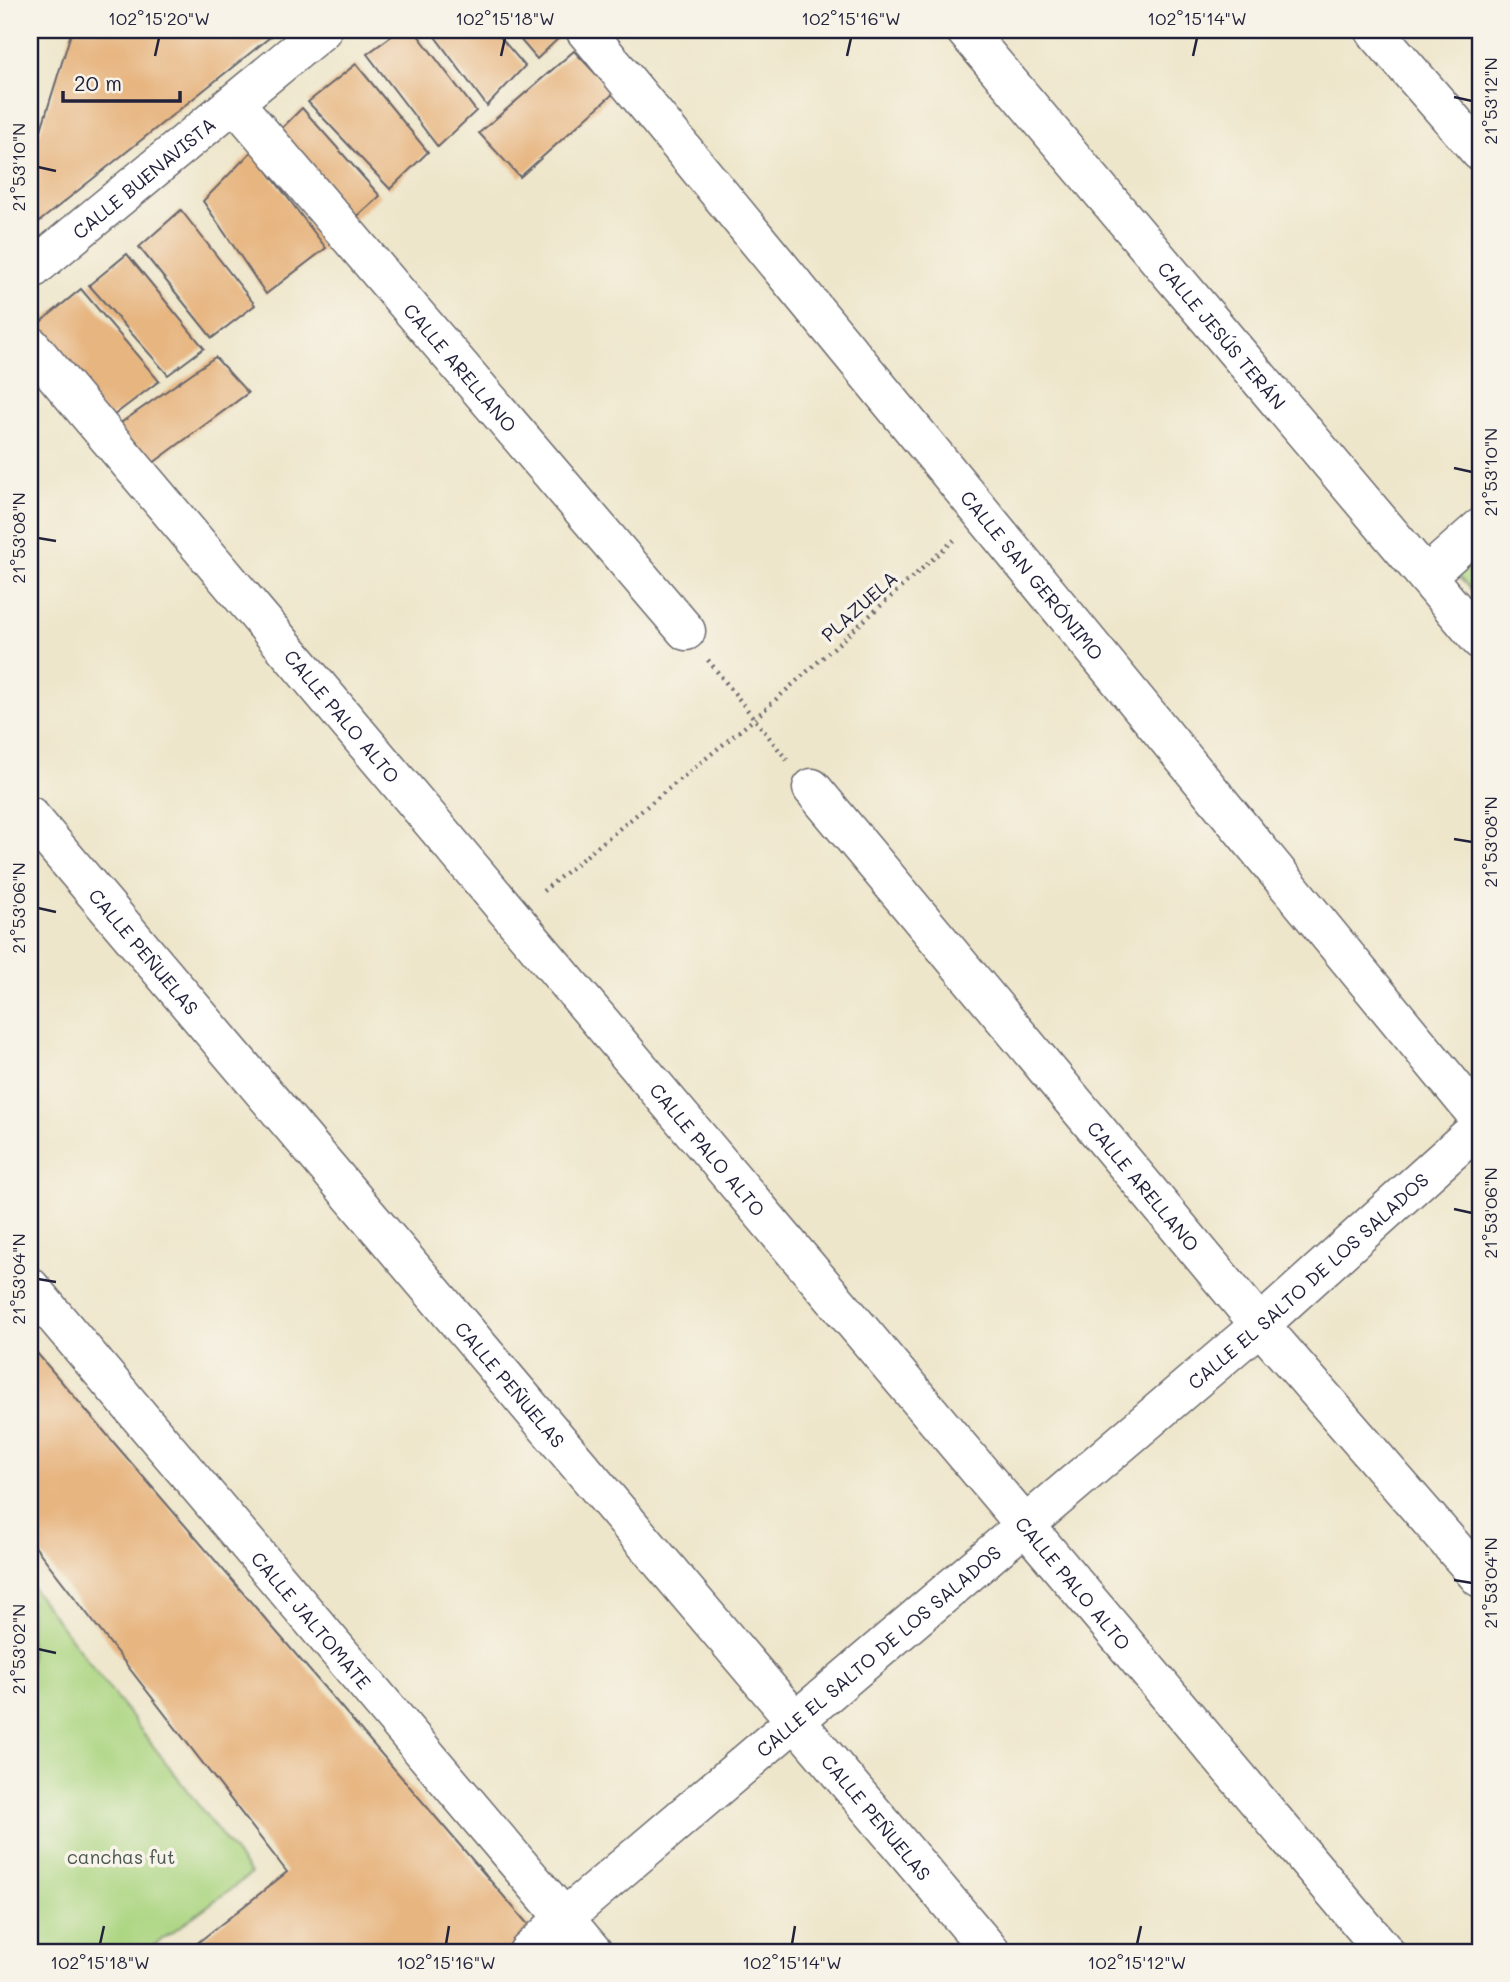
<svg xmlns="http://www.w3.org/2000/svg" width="1510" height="1982" font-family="Mali,sans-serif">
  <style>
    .green { fill: #abd581; stroke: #667c5e; stroke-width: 2 }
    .building { fill: #e7b580 }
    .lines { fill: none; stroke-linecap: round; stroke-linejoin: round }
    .street-casing { stroke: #69676d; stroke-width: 41 }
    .path { stroke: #69676d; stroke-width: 4.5; stroke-dasharray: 2 5; stroke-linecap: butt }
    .street { stroke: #fff; stroke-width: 38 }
    .ticks { fill: none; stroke: #22223b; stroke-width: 2.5 }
    .labels { text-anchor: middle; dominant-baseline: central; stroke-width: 7; stroke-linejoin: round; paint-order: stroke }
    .street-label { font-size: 19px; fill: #22223b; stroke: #f7f3e8 }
    .park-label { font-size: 19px; fill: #4b5850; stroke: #f7f3e8 }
    .neatline { fill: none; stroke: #22223b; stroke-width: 2.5 }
    .ticks-label { font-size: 18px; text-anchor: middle; fill: #22223b }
  </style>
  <rect width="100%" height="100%" fill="#f7f3e8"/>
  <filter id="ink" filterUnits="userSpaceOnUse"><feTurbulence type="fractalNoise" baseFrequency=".0143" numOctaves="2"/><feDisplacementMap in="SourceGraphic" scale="14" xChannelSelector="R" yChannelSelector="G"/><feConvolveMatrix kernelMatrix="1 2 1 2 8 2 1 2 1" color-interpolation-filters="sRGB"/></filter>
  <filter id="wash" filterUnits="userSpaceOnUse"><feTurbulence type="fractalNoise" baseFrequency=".00686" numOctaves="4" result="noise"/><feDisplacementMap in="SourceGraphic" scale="28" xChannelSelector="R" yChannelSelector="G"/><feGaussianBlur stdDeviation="1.57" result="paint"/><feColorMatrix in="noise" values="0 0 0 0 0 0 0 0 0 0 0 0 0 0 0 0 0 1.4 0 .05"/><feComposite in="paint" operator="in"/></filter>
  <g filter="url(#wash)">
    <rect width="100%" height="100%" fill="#eee6ca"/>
    <!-- green -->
    <path class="green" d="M 1480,555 L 1480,600 L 1457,575 Z
      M 30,1585 L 251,1874 L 145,1952 L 30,1952 Z"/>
    <g id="blocks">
      <!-- building -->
      <path class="building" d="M 72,30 L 279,30 L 30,229 L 30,165 Z
        M 400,30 L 414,30 L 476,111 L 438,147 L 367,54 Z
        M 430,30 L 494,30 L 525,66 L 487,106 Z
        M 512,30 L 567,30 L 537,59 Z
        M 574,51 L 614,93 L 520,177 L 479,133 Z
        M 356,64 L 428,152 L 390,189 L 308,102 Z
        M 302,108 L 380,196 L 352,221 L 277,133 Z
        M 252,151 L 326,248 L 266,294 L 203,201 Z
        M 181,210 L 255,305 L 212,338 L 139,247 Z
        M 127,254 L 204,348 L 168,375 L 89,285 Z
        M 81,289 L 159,381 L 109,419 L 33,328 Z
        M 215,357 L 248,393 L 149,466 L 115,427 Z
        M 30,1345 L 537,1935 L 517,1952 L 186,1952 L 287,1872 L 30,1540 Z"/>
    </g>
  </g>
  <g filter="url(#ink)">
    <use href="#blocks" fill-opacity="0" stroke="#69676d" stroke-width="2"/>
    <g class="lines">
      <defs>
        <g id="street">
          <path id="s1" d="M 585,30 L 1480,1119"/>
          <path id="s2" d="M 965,30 L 1480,640"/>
          <path d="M 1374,30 L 1480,152"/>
          <path id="s3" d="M 236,104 L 686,631"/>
          <path id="s4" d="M 30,271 L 322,30"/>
          <path id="s5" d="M 30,345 L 1385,1952"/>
          <path d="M 1426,576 L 1480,528"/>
          <path id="s6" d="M 812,788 L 1260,1325 L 1480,1578"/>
          <path id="s7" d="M 30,816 L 991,1952"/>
          <path id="s8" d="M 30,1287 L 593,1952"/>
          <path id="s9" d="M 528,1952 L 564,1918 L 1260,1325 L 1480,1126"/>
        </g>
      </defs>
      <!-- street casing -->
      <use href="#street" class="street-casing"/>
      <!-- path -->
      <path class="path" d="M 708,660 L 787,760
        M 543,891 L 753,720 L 954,540"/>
      <!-- street -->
      <use href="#street" class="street"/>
    </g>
  </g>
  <!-- ticks -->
  <path class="ticks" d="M 155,56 L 159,38M 501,56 L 505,38M 847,56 L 851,38M 1193,56 L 1197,38M 1454,97 L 1472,101M 38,167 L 56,171M 1454,468 L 1472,472M 38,538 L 56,541M 1454,839 L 1472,842M 38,908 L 56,912M 1454,1209 L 1472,1213M 38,1279 L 56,1282M 1454,1580 L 1472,1583M 38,1649 L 56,1653M 100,1944 L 104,1926M 446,1944 L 449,1926M 792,1944 L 795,1926M 1137,1944 L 1141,1926"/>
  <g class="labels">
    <!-- street labels -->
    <g class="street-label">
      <text stroke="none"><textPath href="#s4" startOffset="147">CALLE BUENAVISTA</textPath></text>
      <text stroke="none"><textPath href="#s2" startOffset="399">CALLE JESÚS TERÁN</textPath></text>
      <text stroke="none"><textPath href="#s3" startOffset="346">CALLE ARELLANO</textPath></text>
      <text stroke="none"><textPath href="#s1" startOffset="705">CALLE SAN GERÓNIMO</textPath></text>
      <text transform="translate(859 606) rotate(-42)">PLAZUELA</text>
      <text stroke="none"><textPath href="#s5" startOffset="485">CALLE PALO ALTO</textPath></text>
      <text stroke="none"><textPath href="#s7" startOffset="177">CALLE PEÑUELAS</textPath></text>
      <text stroke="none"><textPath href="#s5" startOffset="1052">CALLE PALO ALTO</textPath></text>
      <text stroke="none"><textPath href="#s6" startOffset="518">CALLE ARELLANO</textPath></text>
      <text stroke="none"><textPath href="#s9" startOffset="1029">CALLE EL SALTO DE LOS SALADOS</textPath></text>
      <text stroke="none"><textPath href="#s7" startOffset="744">CALLE PEÑUELAS</textPath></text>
      <text stroke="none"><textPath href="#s5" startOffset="1619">CALLE PALO ALTO</textPath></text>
      <text stroke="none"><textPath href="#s8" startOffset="436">CALLE JALTOMATE</textPath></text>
      <text stroke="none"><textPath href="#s9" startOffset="462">CALLE EL SALTO DE LOS SALADOS</textPath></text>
      <text stroke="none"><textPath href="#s7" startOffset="1311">CALLE PEÑUELAS</textPath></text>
    </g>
    <!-- park labels -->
    <g class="park-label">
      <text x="121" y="1856">canchas fut</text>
    </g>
  </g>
  <!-- margin -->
  <rect width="1510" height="1982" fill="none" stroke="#f7f3e8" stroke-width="77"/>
  <!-- scale -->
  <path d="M63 91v10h117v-10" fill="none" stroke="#22223b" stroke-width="3.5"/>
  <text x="74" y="91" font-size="21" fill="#22223b" stroke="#f7f3e8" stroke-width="5" paint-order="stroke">20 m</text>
  <rect x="38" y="38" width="1434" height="1906" class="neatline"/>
  <g class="ticks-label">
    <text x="159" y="25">102°15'20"W</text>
    <text x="505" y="25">102°15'18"W</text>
    <text x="851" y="25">102°15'16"W</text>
    <text x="1197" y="25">102°15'14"W</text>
    <text transform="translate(1491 101) rotate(-90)" y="6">21°53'12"N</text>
    <text transform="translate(19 167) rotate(-90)" y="6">21°53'10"N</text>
    <text transform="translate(1491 472) rotate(-90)" y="6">21°53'10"N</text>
    <text transform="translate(19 538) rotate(-90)" y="6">21°53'08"N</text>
    <text transform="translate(1491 842) rotate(-90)" y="6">21°53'08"N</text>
    <text transform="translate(19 908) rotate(-90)" y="6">21°53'06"N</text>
    <text transform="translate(1491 1213) rotate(-90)" y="6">21°53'06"N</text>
    <text transform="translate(19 1279) rotate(-90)" y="6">21°53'04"N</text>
    <text transform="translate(1491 1583) rotate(-90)" y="6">21°53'04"N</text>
    <text transform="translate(19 1649) rotate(-90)" y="6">21°53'02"N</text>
    <text x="100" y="1969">102°15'18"W</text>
    <text x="446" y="1969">102°15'16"W</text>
    <text x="792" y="1969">102°15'14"W</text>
    <text x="1137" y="1969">102°15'12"W</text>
  </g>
</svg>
